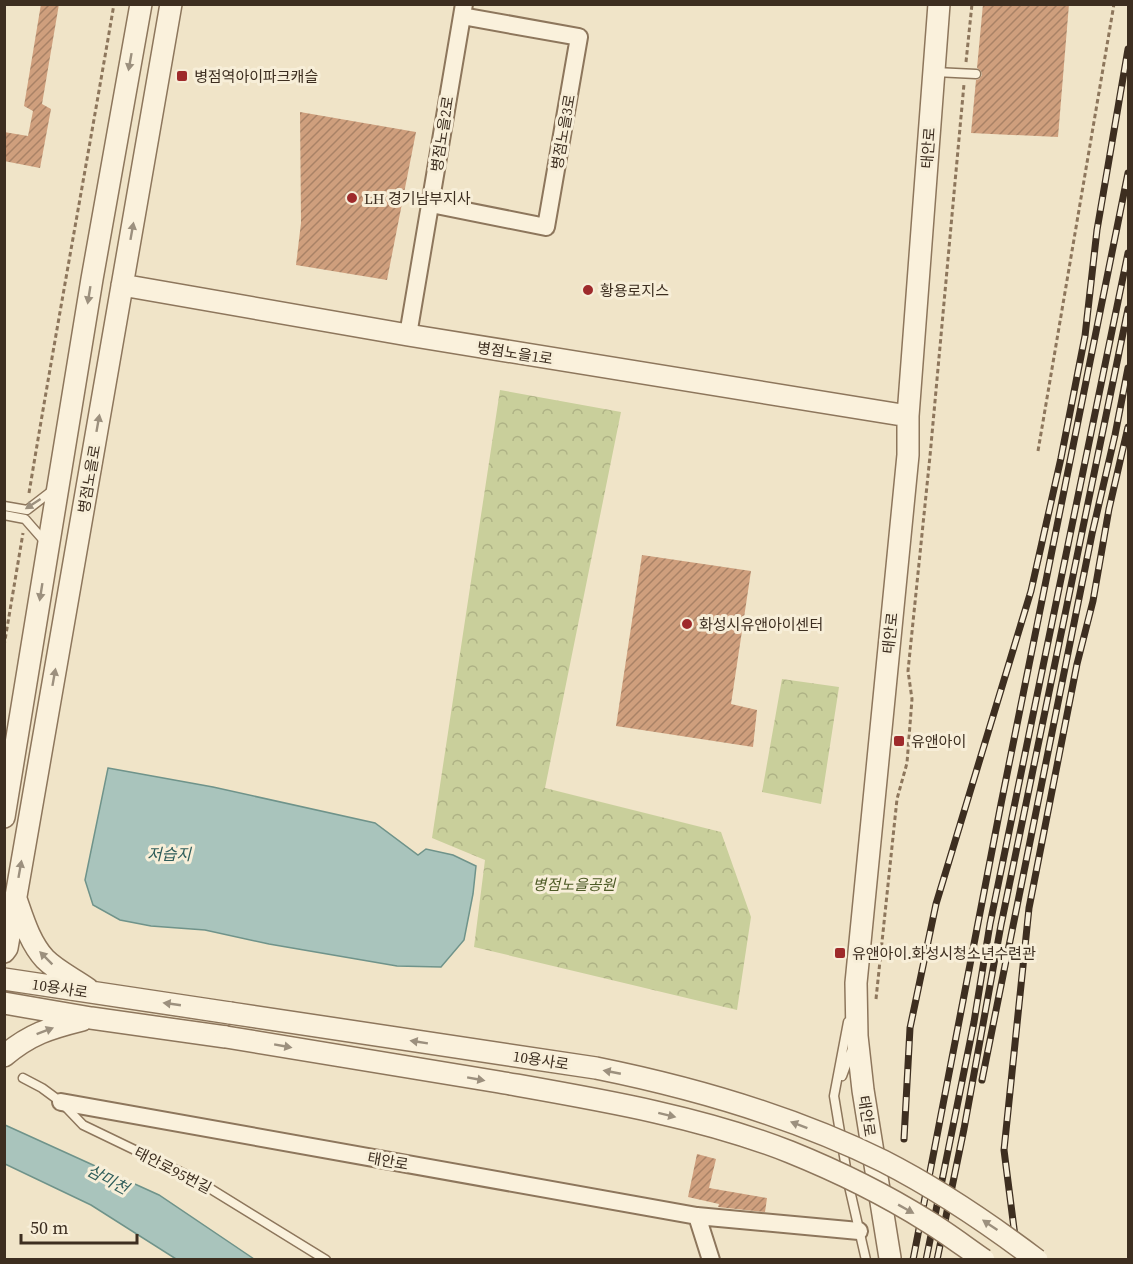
<svg xmlns="http://www.w3.org/2000/svg" width="1133" height="1264" font-family="'Source Serif 4','Noto Sans KR',serif">
  <style>
    .park { fill: url(#park-crowns) }
    .water { fill: #a9c4bc; stroke: #6f938a; stroke-width: 1.5 }
    .building { fill: url(#building-hatch) }
    .lines { fill: none; stroke-linecap: round; stroke-linejoin: round }
    .service-casing { stroke: #8d765c; stroke-width: 11 }
    .minor-casing { stroke: #8d765c; stroke-width: 20 }
    .tertiary-casing { stroke: #8d765c; stroke-width: 24 }
    .path { stroke: #8d765c; stroke-width: 3; stroke-dasharray: 4.5 3; stroke-linecap: butt }
    .service { stroke: #faf1dc; stroke-width: 8 }
    .minor { stroke: #faf1dc; stroke-width: 16 }
    .tertiary { stroke: #faf1dc; stroke-width: 21 }
    .rail-casing { stroke: #3d2e20; stroke-width: 7 }
    .rail { stroke: #f7eed8; stroke-width: 4.5; stroke-dasharray: 14; stroke-linecap: butt }
    .tertiary-bridge-casing { stroke: #8d765c; stroke-width: 24; stroke-linecap: butt }
    .tertiary-bridge { stroke: #faf1dc; stroke-width: 21 }
    .oneway { fill: #9c907e }
    .poi-dot { fill: #9e2a2b; stroke: #f7eed8; stroke-width: 2 }
    .labels { text-anchor: middle; dominant-baseline: central; stroke-width: 6; stroke-linejoin: round; paint-order: stroke }
    .poi-label { font-size: 15px; fill: #3d2e20; stroke: #f7eed8; text-anchor: start }
    .street-label { font-size: 15px; fill: #3d2e20; stroke: #f7eed8 }
    .park-label { font-size: 15px; font-style: italic; fill: #4d5a26; stroke: #f7eed8 }
    .water-label { font-size: 16px; font-style: italic; fill: #2f5d5a; stroke: #f7eed8 }
  </style>
  <defs>
    <pattern id="park-crowns" width="20" height="18" patternUnits="userSpaceOnUse" patternTransform="scale(1.5)"><rect width="20" height="18" fill="#c9cf9b"/><path d="M2 6a3 3 0 1 1 6 0M12 15a3 3 0 1 1 6 0" fill="none" stroke="#aeb285"/></pattern>
    <pattern id="building-hatch" width="6" height="6" patternUnits="userSpaceOnUse" patternTransform="scale(1.5)"><rect width="6" height="6" fill="#cf9f7d"/><path d="M-1 1l2-2M0 6l6-6M5 7l2-2" fill="none" stroke="#a98266"/></pattern>
  </defs>
  <rect width="100%" height="100%" fill="#f0e4c8"/>
  <!-- park -->
  <path class="park" d="M 500,390 L 621,412 L 545,788 L 721,832 L 751,917 L 737,1010 L 474,947 L 485,860 L 432,838 Z
    M 782,679 L 839,687 L 821,804 L 762,792 Z"/>
  <!-- water -->
  <path class="water" d="M 108,768 L 213,787 L 375,823 L 418,855 L 426,849 L 453,855 L 476,866 L 473,894 L 464,940 L 441,967 L 397,966 L 269,944 L 205,930 L 151,926 L 120,920 L 93,905 L 85,880 Z
    M 5,1125 L 159,1195 L 254,1259 L 176,1259 L 91,1205 L 5,1164 Z"/>
  <!-- building -->
  <path class="building" d="M 41,4 L 59,4 L 42,104 L 51,109 L 40,168 L 4,161 L 4,132 L 28,136 L 33,111 L 24,106 Z
    M 983,4 L 1069,4 L 1058,137 L 971,133 L 976,80 L 979,79 L 982,75 L 981,71 L 977,68 Z
    M 300,112 L 416,132 L 387,280 L 296,265 L 301,223 Z
    M 642,555 L 751,571 L 731,704 L 757,710 L 753,747 L 616,726 Z
    M 697,1154 L 716,1159 L 709,1188 L 767,1198 L 765,1212 L 718,1207 L 719,1204 L 688,1197 Z"/>
  <g class="lines">
    <defs>
      <path id="service" d="M 935,72 L 976,74
        M 4,506 L 27,510 L 53,490
        M 4,515 L 25,519 L 46,543
        M 848,1022 L 834,1096 L 849,1186 L 866,1260
        M 842,1076 L 852,1049
        M 23,1078 L 42,1088 L 61,1102 L 83,1125 L 193,1178 L 326,1260"/>
      <path id="minor" d="M 431,204 L 546,227 L 579,37 L 462,16
        M 408,335 L 464,4
        M 61,1102 L 697,1216 L 859,1231
        M 697,1216 L 711,1260"/>
      <path id="tertiary" d="M 122,285 L 408,335 L 908,416
        M 4,817 L 92,279 L 141,4
        M 16,899 C 23,919 30,943 45,959 C 57,971 74,979 88,989
        M 4,952 L 7,948 L 171,4
        M 4,979 L 230,1013
        M 4,1003 L 91,1018 L 226,1037
        M 4,1056 C 30,1034 50,1028 82,1020
        M 890,1258 L 863,1090 L 857,1036 L 856,983 L 908,455 L 908,416 L 939,4"/>
    </defs>
    <!-- service casing -->
    <use href="#service" class="service-casing"/>
    <!-- minor casing -->
    <use href="#minor" class="minor-casing"/>
    <!-- tertiary casing -->
    <use href="#tertiary" class="tertiary-casing"/>
    <!-- path -->
    <path class="path" d="M 966,62 L 972,4
      M 1038,451 L 1114,4
      M 29,493 C 56,330 86,168 114,4
      M 4,646 L 23,533
      M 876,999 L 897,799 L 907,763 L 912,699 L 908,671 L 930,456 L 964,84"/>
    <!-- service -->
    <use href="#service" class="service"/>
    <!-- minor -->
    <use href="#minor" class="minor"/>
    <!-- tertiary -->
    <use href="#tertiary" class="tertiary"/>
    <defs>
      <path id="rail" d="M 982,1080 L 1092,534 L 1115,435 L 1128,368
        M 904,1139 L 910,1028 L 936,904 L 1031,591 L 1061,458 L 1085,336 L 1097,230 L 1128,49
        M 913,1260 L 1001,804 L 1128,173
        M 926,1260 L 974,1022 L 990,924 L 1128,253
        M 937,1260 L 964,1129 L 1001,925 L 1128,309
        M 1018,1260 L 1004,1150 L 1029,908 L 1077,664 L 1093,601 L 1109,509 L 1128,427"/>
    </defs>
    <!-- rail casing -->
    <use href="#rail" class="rail-casing"/>
    <!-- rail -->
    <use href="#rail" class="rail"/>
    <defs>
      <path id="tertiary-bridge" d="M 230,1013 L 596,1068 C 695,1088 792,1116 883,1161 C 938,1189 988,1223 1037,1260
        M 226,1037 C 317,1052 408,1067 499,1082 C 595,1099 699,1116 790,1152 C 837,1171 884,1194 927,1221 C 947,1233 965,1247 984,1260"/>
    </defs>
    <!-- tertiary-bridge casing -->
    <use href="#tertiary-bridge" class="tertiary-bridge-casing"/>
    <!-- tertiary-bridge -->
    <use href="#tertiary-bridge" class="tertiary-bridge"/>
  </g>
  <!-- one-way arrows -->
  <defs><path id="oneway-solid" d="M-6-.8H1V-3.2L6.5 0L1 3.2V.8H-6Z" transform="scale(1.5)"/></defs>
  <g class="oneway">
    <use href="#oneway-solid" transform="translate(130 62) rotate(100)"/>
    <use href="#oneway-solid" transform="translate(132 231) rotate(-80)"/>
    <use href="#oneway-solid" transform="translate(89 295) rotate(99)"/>
    <use href="#oneway-solid" transform="translate(98 423) rotate(-80)"/>
    <use href="#oneway-solid" transform="translate(33 504) rotate(147)"/>
    <use href="#oneway-solid" transform="translate(41 592) rotate(99)"/>
    <use href="#oneway-solid" transform="translate(54 677) rotate(-80)"/>
    <use href="#oneway-solid" transform="translate(20 869) rotate(-80)"/>
    <use href="#oneway-solid" transform="translate(46 958) rotate(-135)"/>
    <use href="#oneway-solid" transform="translate(172 1004) rotate(-172)"/>
    <use href="#oneway-solid" transform="translate(45 1031) rotate(-21)"/>
    <use href="#oneway-solid" transform="translate(419 1042) rotate(-171)"/>
    <use href="#oneway-solid" transform="translate(283 1046) rotate(10)"/>
    <use href="#oneway-solid" transform="translate(612 1072) rotate(-169)"/>
    <use href="#oneway-solid" transform="translate(476 1079) rotate(10)"/>
    <use href="#oneway-solid" transform="translate(667 1115) rotate(14)"/>
    <use href="#oneway-solid" transform="translate(799 1125) rotate(-159)"/>
    <use href="#oneway-solid" transform="translate(906 1209) rotate(29)"/>
    <use href="#oneway-solid" transform="translate(990 1225) rotate(-146)"/>
  </g>
  <!-- markers -->
  <g class="poi-dot">
    <rect x="176" y="70" width="12" height="12" rx="3"/>
    <circle cx="352" cy="198" r="6"/>
    <circle cx="588" cy="290" r="6"/>
    <circle cx="687" cy="624" r="6"/>
    <rect x="893" y="735" width="12" height="12" rx="3"/>
    <rect x="834" y="947" width="12" height="12" rx="3"/>
  </g>
  <g class="labels">
    <!-- poi labels -->
    <g class="poi-label">
      <text x="194" y="76">병점역아이파크캐슬</text>
      <text x="364" y="198">LH 경기남부지사</text>
      <text x="600" y="290">황용로지스</text>
      <text x="699" y="624">화성시유앤아이센터</text>
      <text x="911" y="741">유앤아이</text>
      <text x="852" y="953">유앤아이.화성시청소년수련관</text>
    </g>
    <!-- street labels -->
    <g class="street-label">
      <text transform="translate(563 132) rotate(-80)">병점노을3로</text>
      <text transform="translate(442 134) rotate(-81)">병점노을2로</text>
      <text transform="translate(928 148) rotate(-86)">태안로</text>
      <text transform="translate(515 353) rotate(9)">병점노을1로</text>
      <text transform="translate(89 479) rotate(-80)">병점노을로</text>
      <text transform="translate(890 633) rotate(-84)">태안로</text>
      <text transform="translate(60 988) rotate(9)">10용사로</text>
      <text transform="translate(541 1060) rotate(9)">10용사로</text>
      <text transform="translate(867 1116) rotate(81)">태안로</text>
      <text transform="translate(388 1161) rotate(10)">태안로</text>
      <text transform="translate(173 1170) rotate(27)">태안로95번길</text>
    </g>
    <!-- park labels -->
    <g class="park-label">
      <text x="574" y="884">병점노을공원</text>
    </g>
    <!-- water labels -->
    <g class="water-label">
      <text x="169" y="854">저습지</text>
      <text transform="translate(108 1179) rotate(28)">삼미천</text>
    </g>
  </g>
  <!-- border -->
  <rect width="1133" height="1264" fill="none" stroke="#3d2e20" stroke-width="12"/>
  <!-- scale -->
  <path d="M21 1234v9h116v-9" fill="none" stroke="#3d2e20" stroke-width="3"/>
  <text x="30" y="1234" font-size="18" fill="#3d2e20" stroke="#f7eed8" stroke-width="4.5" paint-order="stroke">50 m</text>
</svg>
